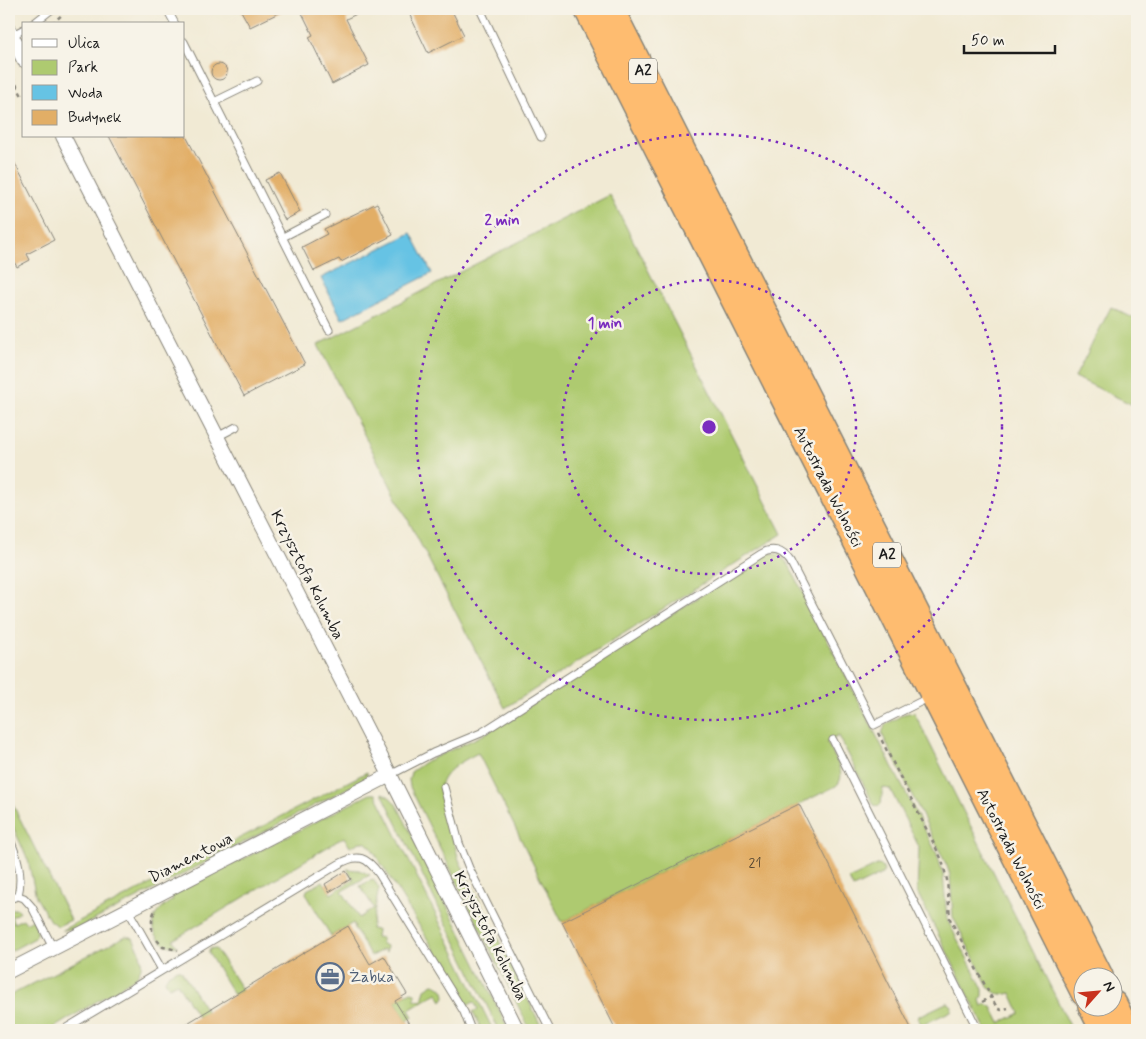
<svg xmlns="http://www.w3.org/2000/svg" width="1146" height="1039" font-family="Mynerve,sans-serif">
  <style>
    .green { fill: #aeca70; stroke: #657346 }
    .water { fill: #66c3e4; stroke: #417080 }
    .building { fill: #e2ae66 }
    .lines { fill: none; stroke-linecap: round; stroke-linejoin: round }
    .lane-casing { stroke: #868378; stroke-width: 9 }
    .street-casing { stroke: #868378; stroke-width: 16 }
    .highway-casing { stroke: #868378; stroke-width: 28 }
    .path { stroke: #868378; stroke-width: 2.5; stroke-dasharray: 4 4; stroke-linecap: butt }
    .lane { stroke: #fff; stroke-width: 7 }
    .street { stroke: #fff; stroke-width: 14 }
    .highway { stroke: #febc70; stroke-width: 25 }
    .ring { fill: none; stroke: #7b2cbf; stroke-width: 2.5; stroke-dasharray: 2.5 5 }
    .labels { text-anchor: middle; dominant-baseline: central; stroke-width: 5; stroke-linejoin: round; paint-order: stroke }
    .number-label { font-size: 14px; fill: #4e402e }
    .shield { fill: #f7f3e8; stroke: #5e5c59; stroke-width: 1 }
    .shield-label { font-size: 15px; font-weight: bold; fill: #1c1c1c }
    .street-label { font-size: 16px; fill: #1c1c1c; stroke: #f7f3e8 }
    .service-label { font-size: 16px; fill: #4e5e75; stroke: #f7f3e8; text-anchor: start }
    .centre { fill: #7b2cbf; stroke: #f7f3e8; stroke-width: 2.5 }
    .ring-label { font-size: 15px; text-anchor: middle; font-weight: bold; fill: #7b2cbf; stroke: #f7f3e8; stroke-width: 5; stroke-linejoin: round; paint-order: stroke }
  </style>
  <rect width="100%" height="100%" fill="#f7f3e8"/>
  <filter id="ink" filterUnits="userSpaceOnUse"><feTurbulence type="fractalNoise" baseFrequency=".02" numOctaves="2"/><feDisplacementMap in="SourceGraphic" scale="10" xChannelSelector="R" yChannelSelector="G"/><feConvolveMatrix kernelMatrix="1 2 1 2 8 2 1 2 1" color-interpolation-filters="sRGB"/></filter>
  <filter id="wash" filterUnits="userSpaceOnUse"><feTurbulence type="fractalNoise" baseFrequency=".0096" numOctaves="4" result="noise"/><feDisplacementMap in="SourceGraphic" scale="20" xChannelSelector="R" yChannelSelector="G"/><feGaussianBlur stdDeviation="1.12" result="paint"/><feColorMatrix in="noise" values="0 0 0 0 0 0 0 0 0 0 0 0 0 0 0 0 0 1.4 0 .05"/><feComposite in="paint" operator="in"/></filter>
  <g filter="url(#wash)">
    <rect width="100%" height="100%" fill="#f1ead4"/>
    <!-- green -->
    <path class="green" d="M 610,195 L 782,534 L 505,708 L 318,345 Z
      M 1111,307 L 1137,320 L 1137,407 L 1075,377 Z
      M 771,553 L 780,555 L 789,565 L 937,854 L 943,874 L 947,919 L 983,989 L 983,996 L 980,1000 L 982,1006 L 987,1004 L 992,1007 L 1000,1023 L 1020,1013 L 1011,993 C 1001,996 994,994 988,986 L 953,917 L 950,875 L 947,866 L 882,734 L 885,725 L 904,714 L 914,712 L 1072,1030 L 986,1030 L 917,892 L 919,847 L 890,789 L 883,788 L 881,804 L 878,806 L 874,805 L 839,736 L 827,742 C 832,754 849,775 836,786 L 562,922 L 478,753 C 462,761 437,774 440,794 L 459,860 L 543,1030 L 530,1030 L 410,787 L 409,780 L 411,772 L 425,762 L 483,735 L 766,554 Z
      M 367,772 L 367,776 L 361,781 L 164,884 L 161,879 Z
      M 382,793 C 393,797 398,807 403,817 L 509,1030 L 499,1030 Z
      M 370,794 L 376,794 L 493,1030 L 480,1030 L 479,1024 L 473,1012 L 478,1009 L 474,1002 L 468,1005 L 371,847 L 365,842 L 360,842 L 350,847 L 344,837 L 173,940 L 177,947 L 165,945 C 145,927 152,912 173,900 L 171,896 Z
      M 9,797 L 71,920 L 58,926 L 50,921 L 36,897 L 28,860 L 9,818 Z
      M 877,865 L 882,866 L 884,871 L 882,874 L 853,888 L 849,879 Z
      M 347,869 L 359,870 L 370,875 L 342,891 L 359,918 L 374,908 L 360,886 L 373,879 L 379,888 L 371,929 L 377,930 L 376,937 L 382,938 L 381,944 L 387,946 L 386,952 L 384,949 L 371,956 L 354,928 L 355,927 L 353,923 L 331,936 L 308,897 L 306,893 L 307,890 L 323,881 L 331,894 L 354,879 Z
      M 154,882 L 157,888 L 76,929 L 62,930 Z
      M 9,909 L 18,909 L 20,912 L 11,917 L 14,923 L 23,919 L 26,923 L 33,919 L 37,930 L 35,938 L 9,952 Z
      M 126,936 L 133,938 C 140,952 147,965 135,978 L 50,1030 L 9,1030 L 9,996 Z
      M 211,948 L 216,949 L 242,990 L 234,995 L 209,954 L 209,951 Z
      M 177,969 L 181,970 L 207,1012 L 198,1017 L 177,983 L 169,987 L 165,981 L 168,974 Z
      M 433,984 C 440,985 445,990 445,997 L 442,1001 L 437,993 L 409,1010 L 413,1017 L 407,1021 L 395,1001 L 411,992 L 415,993 L 415,1000 L 422,1001 L 425,989 Z
      M 946,1003 L 949,1003 L 952,1006 L 951,1011 L 922,1025 L 917,1017 Z"/>
    <!-- water -->
    <path class="water" d="M 411,233 L 432,273 L 342,319 L 321,278 Z"/>
    <g id="blocks">
      <!-- building -->
      <path class="building" d="M 240,9 L 287,9 L 250,27 Z
        M 300,9 L 367,9 L 346,19 L 369,65 L 332,84 L 309,37 L 313,35 Z
        M 407,9 L 451,9 L 464,35 L 428,53 Z
        M211 72a8 8 0 1 1 16 0a8 8 0 1 1-16 0Z
        M 109,136 L 186,136 L 305,364 L 244,396 Z
        M 9,152 L 54,240 L 27,254 L 30,260 L 17,267 L 13,260 L 9,263 Z
        M 280,173 L 300,212 L 285,220 L 265,180 Z
        M 377,203 L 393,235 L 341,262 L 339,259 L 314,271 L 302,247 L 327,234 L 324,229 Z
        M 799,804 L 912,1030 L 616,1030 L 562,922 Z
        M 346,871 L 351,879 L 329,892 L 325,884 Z
        M 348,926 L 370,964 L 384,956 L 407,994 L 395,1001 L 413,1030 L 176,1030 Z"/>
    </g>
  </g>
  <g filter="url(#ink)">
    <use href="#blocks" fill-opacity="0" stroke="#868378" stroke-width="1"/>
    <g class="lines">
      <defs>
        <path id="lane" d="M 167,9 L 175,24
          M 480,9 L 541,137
          M 33,24 L 52,9
          M 11,36 L 24,29
          M 184,42 L 329,330
          M 214,102 L 257,81
          M 283,237 L 325,215
          M 217,437 L 236,427
          M 833,740 L 978,1030
          M 390,775 L 433,753 L 481,733 L 761,554 C 772,547 782,550 790,561 L 874,725 L 930,697
          M 444,787 L 459,843 L 469,868 L 550,1030
          M 9,838 C 18,857 23,875 18,896
          M 9,899 L 18,896 L 24,898 L 32,907 L 53,948
          M 128,910 L 162,970
          M 63,1030 L 339,864 C 358,853 367,857 379,874 L 464,1012 L 471,1030"/>
        <path id="street" d="M 9,31 L 24,60
          M 63,136 L 390,775 L 517,1030
          M 9,971 L 390,775"/>
        <path id="highway" d="M 587,9 L 1084,993
          M 611,9 L 1100,976
          M 1114,1004 L 1127,1030
          M 1091,1006 L 1103,1030"/>
      </defs>
      <!-- lane casing -->
      <use href="#lane" class="lane-casing"/>
      <!-- street casing -->
      <use href="#street" class="street-casing"/>
      <!-- highway casing -->
      <use href="#highway" class="highway-casing"/>
      <!-- path -->
      <path class="path" d="M 52,24 L 68,9
        M 9,70 L 23,98
        M 878,733 L 942,860 L 947,880 L 950,919 L 997,1008 L 1001,1010 L 1008,1008
        M 152,931 L 152,918 L 155,910
        M 157,940 L 163,947 L 178,950
        M 982,1002 L 991,997"/>
      <!-- lane -->
      <use href="#lane" class="lane"/>
      <!-- street -->
      <use href="#street" class="street"/>
      <!-- highway -->
      <use href="#highway" class="highway"/>
    </g>
  </g>
  <!-- distance rings -->
  <g class="ring">
    <circle cx="709" cy="427" r="147"/>
    <circle cx="709" cy="427" r="293"/>
  </g>
  <!-- icons -->
  <defs>
    <symbol id="office-ring" viewBox="-11 -11 22 22"><circle r="9.5" fill="#f7f3e8" stroke="#5c6f8a" stroke-width="1.5"/><path d="M-6-3h4V-5.5h4V-3h4V5H-6ZM-1-4.5V-3h2v-1.5ZM-6 0V1H6V0Z" fill="#5c6f8a"/></symbol>
  </defs>
  <g fill-rule="evenodd">
    <use href="#office-ring" x="314" y="961" width="32" height="32"/>
  </g>
  <g class="labels">
    <!-- number labels -->
    <g class="number-label">
      <text x="755" y="863">21</text>
    </g>
    <!-- shield labels -->
    <g class="shield">
      <rect x="629" y="58.5" width="28" height="25" rx="4"/>
      <rect x="873" y="542.5" width="28" height="25" rx="4"/>
    </g>
    <g class="shield-label">
      <text x="643" y="71">A2</text>
      <text x="887" y="555">A2</text>
    </g>
    <!-- street labels -->
    <g class="street-label">
      <text transform="translate(828 487) rotate(63)">Autostrada Wolności</text>
      <text transform="translate(307 575) rotate(63)">Krzysztofa Kolumba</text>
      <text transform="translate(1011 849) rotate(63)">Autostrada Wolności</text>
      <text transform="translate(191 858) rotate(-27)">Diamentowa</text>
      <text transform="translate(490 936) rotate(63)">Krzysztofa Kolumba</text>
    </g>
    <!-- service labels -->
    <g class="service-label">
      <text x="349" y="977">Żabka</text>
    </g>
  </g>
  <circle cx="709" cy="427" r="8" class="centre"/>
  <g class="ring-label">
    <text x="502" y="225">2 min</text>
    <text x="605" y="328">1 min</text>
  </g>
  <!-- margin -->
  <rect width="1146" height="1039" fill="none" stroke="#f7f3e8" stroke-width="30"/>
  <!-- legend -->
  <rect x="22" y="22" width="162" height="115" fill="#f7f3e8" stroke="#9f9d96"/>
  <rect x="32" y="39" width="25" height="8" fill="#ffffff" stroke="#9f9d96"/>
  <text x="68" y="48" font-size="15" fill="#1c1c1c">Ulica</text>
  <rect x="32" y="60" width="25" height="15" fill="#aeca70" stroke="#9f9d96"/>
  <text x="68" y="72" font-size="15" fill="#1c1c1c">Park</text>
  <rect x="32" y="85" width="25" height="15" fill="#66c3e4" stroke="#9f9d96"/>
  <text x="68" y="98" font-size="15" fill="#1c1c1c">Woda</text>
  <rect x="32" y="110" width="25" height="15" fill="#e2ae66" stroke="#9f9d96"/>
  <text x="68" y="122" font-size="15" fill="#1c1c1c">Budynek</text>
  <!-- north arrow -->
  <g transform="translate(1098 992) rotate(63)"><circle r="24" fill="#f7f3e8" stroke="#9f9d96"/>
  <path d="M0-4L9 19L0 12L-9 19Z" fill="#c8321e"/>
  <text y="-8" font-size="14" font-weight="bold" text-anchor="middle" fill="#1c1c1c">N</text>
  </g>
  <!-- scale -->
  <path d="M964 45v8h91v-8" fill="none" stroke="#1c1c1c" stroke-width="2.5"/>
  <text x="971" y="45" font-size="15" fill="#1c1c1c" stroke="#f7f3e8" stroke-width="4" paint-order="stroke">50 m</text>
</svg>
